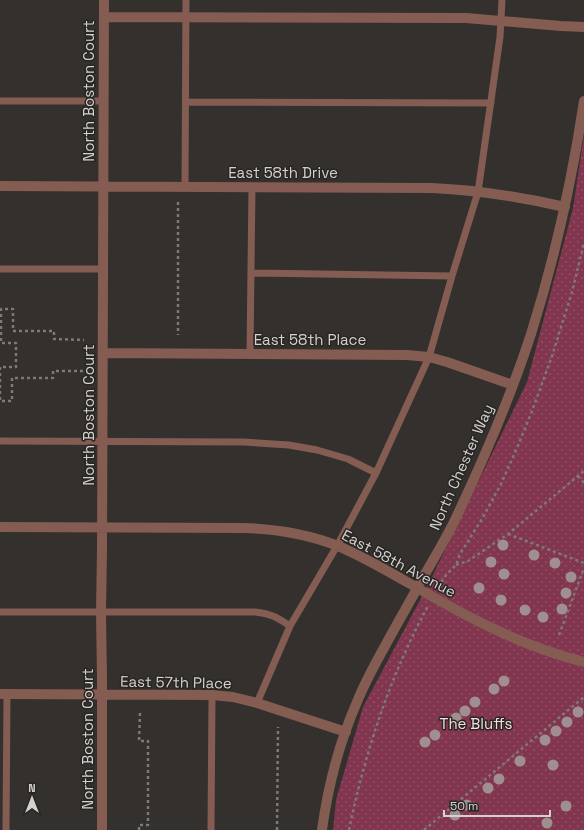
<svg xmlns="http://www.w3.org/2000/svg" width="584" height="830" font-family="'Space Grotesk',sans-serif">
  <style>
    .grass { fill: url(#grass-dots) }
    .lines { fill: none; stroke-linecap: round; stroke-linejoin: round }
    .path { stroke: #7c7976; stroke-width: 2.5; stroke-dasharray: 3 3; stroke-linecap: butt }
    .lane { stroke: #845c52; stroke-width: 7 }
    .street { stroke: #845c52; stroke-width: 10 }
    .tree { fill: #9f8f91 }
    .labels { text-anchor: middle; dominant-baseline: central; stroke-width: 3; stroke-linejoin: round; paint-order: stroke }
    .street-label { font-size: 15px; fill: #d4d2d0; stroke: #292623 }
    .park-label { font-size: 15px; fill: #f7dce2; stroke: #292623 }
  </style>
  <defs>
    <pattern id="grass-dots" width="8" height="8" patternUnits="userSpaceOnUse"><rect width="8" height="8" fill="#81354e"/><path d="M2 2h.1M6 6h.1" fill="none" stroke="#925166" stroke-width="1.8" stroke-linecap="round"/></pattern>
  </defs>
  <rect width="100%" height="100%" fill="#33302d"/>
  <!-- grass -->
  <path class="grass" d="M 584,135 L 584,830 L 333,830 L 336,800 L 363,707 L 428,585 L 527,382 L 573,208 Z"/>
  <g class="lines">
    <!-- path -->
    <path class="path" d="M 178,202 L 178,335
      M 83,371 L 53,371 L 53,378 L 12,378 L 12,401 L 0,401 L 0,367 L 16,367 L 16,343 L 1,343 L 1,309 L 13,309 L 13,331 L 54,331 L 54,339 L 84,340
      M 578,476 L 584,483
      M 508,534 L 584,563
      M 456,565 L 468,561 L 508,534 L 584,471
      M 438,587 L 446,575 L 456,565 L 460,554 L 482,519 L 501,484 L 517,448 L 532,411 L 552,356 L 572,292 L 584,243
      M 559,635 L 584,568
      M 139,830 L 139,825 L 148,825 L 148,741 L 139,741 L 140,713
      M 277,830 L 278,727
      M 349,830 C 365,752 390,676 428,606
      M 424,830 L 584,697"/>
    <!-- lane -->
    <path class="lane" d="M 0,101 L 103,101
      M 186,102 L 491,103
      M 185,186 L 186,0
      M 0,269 L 103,269
      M 251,273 L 452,276
      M 250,354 L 252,186
      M 0,441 L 244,442 L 289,445 L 317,450 L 348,459 L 376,473
      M 0,612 L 255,612 C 272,614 276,617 290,626
      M 257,703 L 290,626 L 337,546 L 376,473 L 429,357 L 452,276 L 478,192 L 500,37 L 502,0
      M 6,830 L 7,694
      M 211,830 L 212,695"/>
    <!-- street -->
    <path class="street" d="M 104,17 L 466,18 L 561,26 L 584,27
      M 0,186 L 432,188 C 477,190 521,197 565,207
      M 103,353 L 407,355 L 429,357 L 447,362 L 513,385
      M 0,527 L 244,528 C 276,529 308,534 338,546 C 378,563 415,588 453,608 C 494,631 538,650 584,662
      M 0,694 L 212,695 L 233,697 L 257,703 L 346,732
      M 102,830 L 102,678 L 101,612 L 102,548 L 104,0
      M 322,830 C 328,786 339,743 357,702 C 365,682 375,664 385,646 C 398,622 412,598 425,574 C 435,557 445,540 454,522 C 483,461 510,399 531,334 C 555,258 572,180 584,101"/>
  </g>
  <!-- trees -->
  <g class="tree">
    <circle cx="503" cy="545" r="5.5"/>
    <circle cx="534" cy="555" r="5.5"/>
    <circle cx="491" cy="562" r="5.5"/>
    <circle cx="555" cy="563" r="5.5"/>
    <circle cx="504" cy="574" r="5.5"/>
    <circle cx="571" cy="577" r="5.5"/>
    <circle cx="479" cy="588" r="5.5"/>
    <circle cx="566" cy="593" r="5.5"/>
    <circle cx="501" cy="600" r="5.5"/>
    <circle cx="562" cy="609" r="5.5"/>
    <circle cx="525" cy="610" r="5.5"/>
    <circle cx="543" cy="617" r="5.5"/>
    <circle cx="504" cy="681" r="5.5"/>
    <circle cx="494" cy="689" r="5.5"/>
    <circle cx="475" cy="702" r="5.5"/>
    <circle cx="465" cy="711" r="5.5"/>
    <circle cx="578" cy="712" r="5.5"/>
    <circle cx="456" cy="718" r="5.5"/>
    <circle cx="567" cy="722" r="5.5"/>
    <circle cx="556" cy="731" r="5.5"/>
    <circle cx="435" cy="735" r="5.5"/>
    <circle cx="545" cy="740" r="5.5"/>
    <circle cx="425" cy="742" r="5.5"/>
    <circle cx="520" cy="761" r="5.5"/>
    <circle cx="553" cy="765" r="5.5"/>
    <circle cx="499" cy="779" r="5.5"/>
    <circle cx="488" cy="788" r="5.5"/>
    <circle cx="467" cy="805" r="5.5"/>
    <circle cx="566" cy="806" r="5.5"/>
    <circle cx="455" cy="815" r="5.5"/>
    <circle cx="547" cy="823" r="5.5"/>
  </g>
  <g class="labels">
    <!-- street labels -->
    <g class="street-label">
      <text transform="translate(88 91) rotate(-90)">North Boston Court</text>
      <text x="283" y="172">East 58th Drive</text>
      <text x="310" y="339">East 58th Place</text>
      <text transform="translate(88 415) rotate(-90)">North Boston Court</text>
      <text transform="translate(461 467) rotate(-66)">North Chester Way</text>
      <text transform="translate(399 563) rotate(28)">East 58th Avenue</text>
      <text transform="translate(176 682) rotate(1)">East 57th Place</text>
      <text transform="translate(87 739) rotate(-90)">North Boston Court</text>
    </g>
    <!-- park labels -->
    <g class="park-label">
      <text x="476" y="723">The Bluffs</text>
    </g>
  </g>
  <!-- north arrow -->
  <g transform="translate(32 798)" stroke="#292623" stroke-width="3" paint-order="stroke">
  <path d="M0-3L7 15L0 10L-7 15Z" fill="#d4d2d0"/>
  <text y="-6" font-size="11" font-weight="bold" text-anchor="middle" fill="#d4d2d0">N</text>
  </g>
  <!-- scale -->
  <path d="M444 810v6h106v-6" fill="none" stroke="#d4d2d0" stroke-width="2"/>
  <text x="450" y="810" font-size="12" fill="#d4d2d0" stroke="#292623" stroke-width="3" paint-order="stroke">50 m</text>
</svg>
